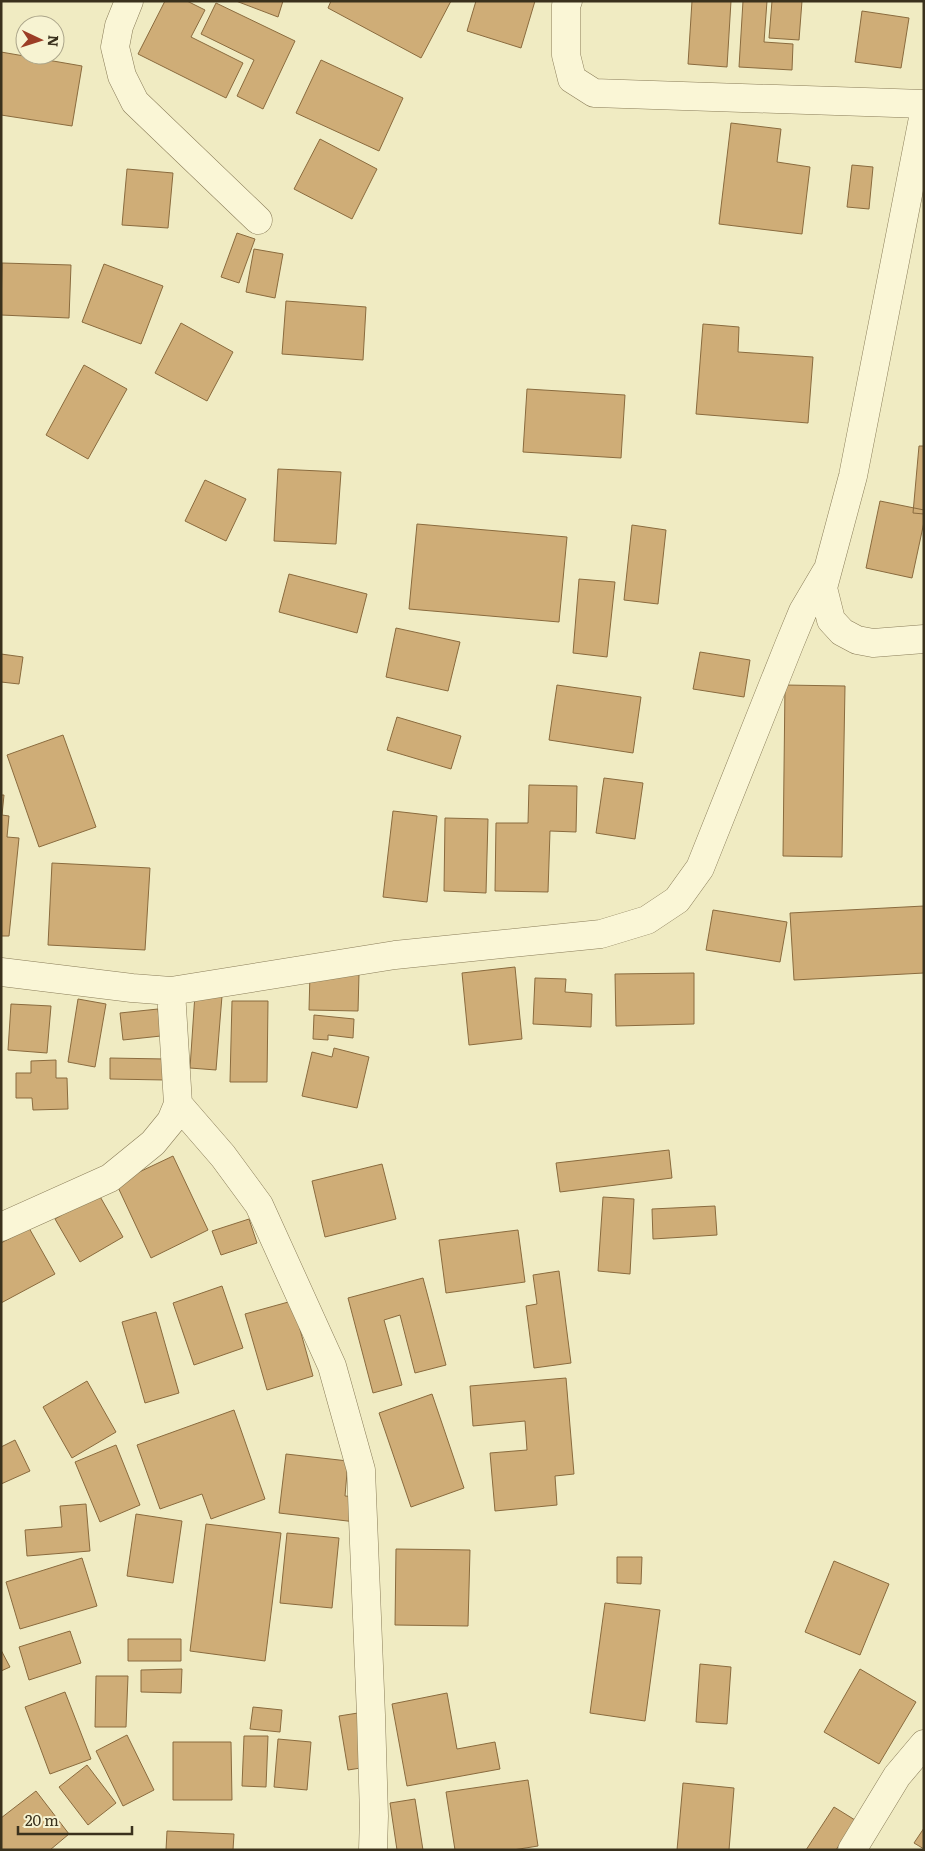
<svg xmlns="http://www.w3.org/2000/svg" width="925" height="1851" font-family="Literata,serif">
  <style>
    .building { fill: #cfad77; stroke: #8a6b3e }
    .lines { fill: none; stroke-linecap: round; stroke-linejoin: round }
    .minor-casing { stroke: #8a7d59; stroke-width: 29 }
    .minor { stroke: #faf6d6; stroke-width: 28 }
  </style>
  <rect width="100%" height="100%" fill="#f0ebc2"/>
  <!-- building -->
  <path class="building" d="M 165,1 L 187,1 L 205,10 L 191,37 L 243,63 L 226,98 L 138,54 Z
    M 236,1 L 283,1 L 278,17 Z
    M 331,1 L 451,1 L 421,58 L 328,8 Z
    M 476,1 L 535,1 L 521,48 L 467,31 Z
    M 692,1 L 731,1 L 727,67 L 688,64 Z
    M 743,1 L 767,1 L 764,42 L 793,44 L 792,70 L 739,67 Z
    M 772,1 L 802,1 L 799,40 L 769,38 Z
    M 216,3 L 295,41 L 263,109 L 237,96 L 254,60 L 201,34 Z
    M 862,11 L 909,18 L 901,68 L 855,62 Z
    M 1,52 L 82,66 L 72,126 L 1,115 Z
    M 321,60 L 403,98 L 379,151 L 296,113 Z
    M 731,123 L 781,129 L 777,162 L 810,167 L 802,234 L 719,224 Z
    M 320,139 L 377,169 L 352,219 L 294,189 Z
    M 852,165 L 873,167 L 869,209 L 847,207 Z
    M 127,169 L 173,173 L 168,228 L 122,225 Z
    M 237,233 L 255,239 L 239,283 L 221,277 Z
    M 254,249 L 283,254 L 275,298 L 246,292 Z
    M 2,263 L 71,265 L 69,318 L 1,315 Z
    M 104,264 L 163,286 L 141,344 L 82,322 Z
    M 286,301 L 366,307 L 363,360 L 282,354 Z
    M 181,323 L 233,352 L 207,401 L 155,373 Z
    M 703,324 L 739,327 L 738,352 L 813,357 L 808,423 L 696,414 Z
    M 84,365 L 127,389 L 88,459 L 46,435 Z
    M 527,389 L 625,395 L 621,458 L 523,452 Z
    M 919,446 L 924,446 L 924,514 L 913,513 Z
    M 278,469 L 341,472 L 336,544 L 274,541 Z
    M 205,480 L 246,499 L 226,541 L 185,521 Z
    M 880,501 L 924,510 L 924,522 L 912,578 L 866,568 Z
    M 417,524 L 567,537 L 559,622 L 409,609 Z
    M 632,525 L 666,530 L 658,604 L 624,600 Z
    M 289,574 L 367,594 L 357,633 L 279,612 Z
    M 579,579 L 615,582 L 607,657 L 573,653 Z
    M 396,628 L 460,642 L 448,691 L 386,677 Z
    M 700,652 L 750,660 L 744,697 L 693,689 Z
    M 1,654 L 23,657 L 19,684 L 1,682 Z
    M 557,685 L 641,697 L 633,753 L 549,740 Z
    M 785,685 L 845,686 L 842,857 L 783,856 Z
    M 397,717 L 461,736 L 451,769 L 387,750 Z
    M 63,735 L 96,827 L 39,847 L 7,755 Z
    M 604,778 L 643,783 L 635,839 L 596,833 Z
    M 529,785 L 577,786 L 576,832 L 550,831 L 548,892 L 495,891 L 496,823 L 528,823 Z
    M 1,795 L 4,795 L 2,815 L 9,816 L 7,837 L 19,838 L 9,936 L 1,936 Z
    M 393,811 L 437,816 L 427,902 L 383,897 Z
    M 445,818 L 488,819 L 486,893 L 444,891 Z
    M 52,863 L 150,868 L 145,950 L 48,945 Z
    M 924,906 L 924,973 L 794,980 L 790,913 Z
    M 713,910 L 787,922 L 780,962 L 706,950 Z
    M 515,967 L 522,1039 L 469,1045 L 462,973 Z
    M 310,973 L 359,974 L 358,1011 L 309,1010 Z
    M 694,973 L 694,1024 L 616,1026 L 615,974 Z
    M 535,978 L 566,979 L 565,992 L 592,994 L 591,1027 L 533,1024 Z
    M 195,994 L 222,996 L 216,1070 L 190,1068 Z
    M 78,999 L 106,1004 L 95,1067 L 68,1062 Z
    M 232,1001 L 268,1001 L 267,1082 L 230,1082 Z
    M 11,1004 L 51,1006 L 47,1053 L 8,1050 Z
    M 158,1009 L 161,1036 L 123,1040 L 120,1013 Z
    M 314,1015 L 354,1019 L 353,1038 L 328,1035 L 328,1040 L 313,1039 Z
    M 334,1048 L 369,1057 L 357,1108 L 302,1096 L 312,1052 L 332,1057 Z
    M 110,1058 L 165,1059 L 165,1080 L 110,1079 Z
    M 56,1060 L 56,1078 L 67,1078 L 68,1109 L 33,1110 L 32,1098 L 16,1098 L 16,1073 L 31,1073 L 31,1061 Z
    M 669,1150 L 672,1178 L 560,1192 L 556,1163 Z
    M 173,1156 L 208,1230 L 151,1258 L 116,1183 Z
    M 382,1164 L 396,1219 L 325,1237 L 312,1181 Z
    M 98,1193 L 123,1237 L 80,1262 L 55,1219 Z
    M 603,1197 L 634,1199 L 630,1274 L 598,1271 Z
    M 715,1206 L 717,1235 L 653,1239 L 652,1209 Z
    M 249,1219 L 257,1243 L 221,1255 L 212,1231 Z
    M 29,1228 L 55,1274 L 1,1303 L 1,1243 Z
    M 518,1230 L 525,1282 L 446,1293 L 439,1240 Z
    M 559,1271 L 571,1363 L 534,1368 L 526,1306 L 537,1304 L 533,1275 Z
    M 423,1278 L 446,1365 L 415,1373 L 400,1315 L 384,1320 L 402,1385 L 373,1393 L 348,1298 Z
    M 222,1286 L 243,1348 L 194,1365 L 173,1303 Z
    M 292,1301 L 313,1376 L 267,1390 L 245,1314 Z
    M 156,1312 L 179,1393 L 145,1403 L 122,1322 Z
    M 566,1378 L 574,1474 L 555,1476 L 557,1505 L 495,1511 L 490,1453 L 527,1450 L 525,1421 L 473,1426 L 470,1386 Z
    M 87,1381 L 116,1432 L 72,1458 L 43,1407 Z
    M 432,1394 L 464,1488 L 411,1507 L 379,1413 Z
    M 234,1410 L 265,1499 L 211,1519 L 202,1494 L 160,1509 L 137,1445 Z
    M 15,1440 L 30,1471 L 1,1484 L 1,1447 Z
    M 116,1445 L 140,1505 L 100,1522 L 75,1462 Z
    M 286,1454 L 348,1461 L 345,1496 L 358,1497 L 356,1522 L 279,1513 Z
    M 86,1504 L 90,1551 L 27,1556 L 25,1530 L 62,1527 L 60,1506 Z
    M 136,1514 L 182,1521 L 173,1583 L 127,1576 Z
    M 206,1524 L 281,1533 L 265,1661 L 190,1651 Z
    M 287,1533 L 339,1538 L 332,1608 L 280,1603 Z
    M 396,1549 L 470,1550 L 468,1626 L 395,1625 Z
    M 617,1557 L 642,1557 L 641,1584 L 617,1583 Z
    M 82,1558 L 97,1606 L 20,1629 L 6,1582 Z
    M 834,1561 L 889,1584 L 860,1655 L 805,1632 Z
    M 605,1603 L 660,1610 L 645,1721 L 590,1713 Z
    M 70,1631 L 81,1663 L 29,1680 L 19,1647 Z
    M 128,1639 L 181,1639 L 181,1661 L 128,1661 Z
    M 1,1650 L 10,1667 L 1,1671 Z
    M 700,1664 L 731,1667 L 727,1724 L 696,1722 Z
    M 182,1669 L 181,1693 L 141,1692 L 141,1670 Z
    M 860,1669 L 916,1702 L 879,1764 L 824,1732 Z
    M 96,1676 L 128,1676 L 126,1727 L 95,1727 Z
    M 65,1692 L 91,1759 L 50,1774 L 25,1707 Z
    M 447,1693 L 457,1749 L 495,1742 L 500,1769 L 407,1786 L 392,1704 Z
    M 253,1707 L 282,1710 L 280,1732 L 250,1729 Z
    M 358,1713 L 367,1767 L 348,1770 L 339,1716 Z
    M 127,1735 L 154,1790 L 123,1806 L 96,1751 Z
    M 244,1736 L 268,1736 L 266,1787 L 242,1786 Z
    M 278,1739 L 311,1742 L 307,1790 L 274,1787 Z
    M 173,1742 L 231,1742 L 232,1800 L 173,1800 Z
    M 87,1765 L 116,1803 L 88,1825 L 59,1787 Z
    M 528,1780 L 538,1846 L 513,1850 L 455,1850 L 446,1792 Z
    M 683,1783 L 734,1788 L 729,1850 L 677,1850 Z
    M 36,1791 L 69,1834 L 50,1850 L 1,1850 L 1,1818 Z
    M 415,1799 L 423,1850 L 397,1850 L 390,1803 Z
    M 834,1807 L 855,1820 L 836,1850 L 806,1850 Z
    M 924,1828 L 924,1849 L 914,1843 Z
    M 167,1831 L 234,1834 L 233,1850 L 166,1850 Z"/>
  <g class="lines">
    <defs>
      <path id="minor" d="M 129,1 L 119,26 L 115,47 L 122,76 L 135,102 L 258,220
        M 568,1 L 566,5 L 566,55 L 572,79 L 594,93 L 924,104
        M 924,113 L 853,476 L 823,588 L 831,620 L 842,632 L 857,640 L 873,643 L 924,639
        M 1,972 L 132,988 L 171,991 L 395,955 L 601,934 L 647,920 L 677,900 L 700,868 L 789,645 L 803,611 L 826,572
        M 178,1104 L 223,1156 L 259,1205 L 332,1366 L 361,1470 L 371,1715 L 374,1816 L 373,1850
        M 1,1227 L 110,1178 L 153,1143 L 171,1121 L 178,1104 L 171,991
        M 852,1850 L 897,1776 L 924,1744"/>
    </defs>
    <!-- minor casing -->
    <use href="#minor" class="minor-casing"/>
    <!-- minor -->
    <use href="#minor" class="minor"/>
  </g>
  <!-- border -->
  <rect width="925" height="1851" fill="none" stroke="#3a311d" stroke-width="5"/>
  <!-- north arrow -->
  <g transform="translate(40 40) rotate(94)"><circle r="24" fill="#f7f3d2" stroke="#aba58a"/>
  <path d="M0-4L9 19L0 12L-9 19Z" fill="#9c3d26"/>
  <text y="-8" font-size="14" font-weight="bold" text-anchor="middle" fill="#3a311d">N</text>
  </g>
  <!-- scale -->
  <path d="M18 1826v8h114v-8" fill="none" stroke="#3a311d" stroke-width="2.5"/>
  <text x="25" y="1826" font-size="15" fill="#3a311d" stroke="#f7f3d2" stroke-width="4" paint-order="stroke">20 m</text>
</svg>
